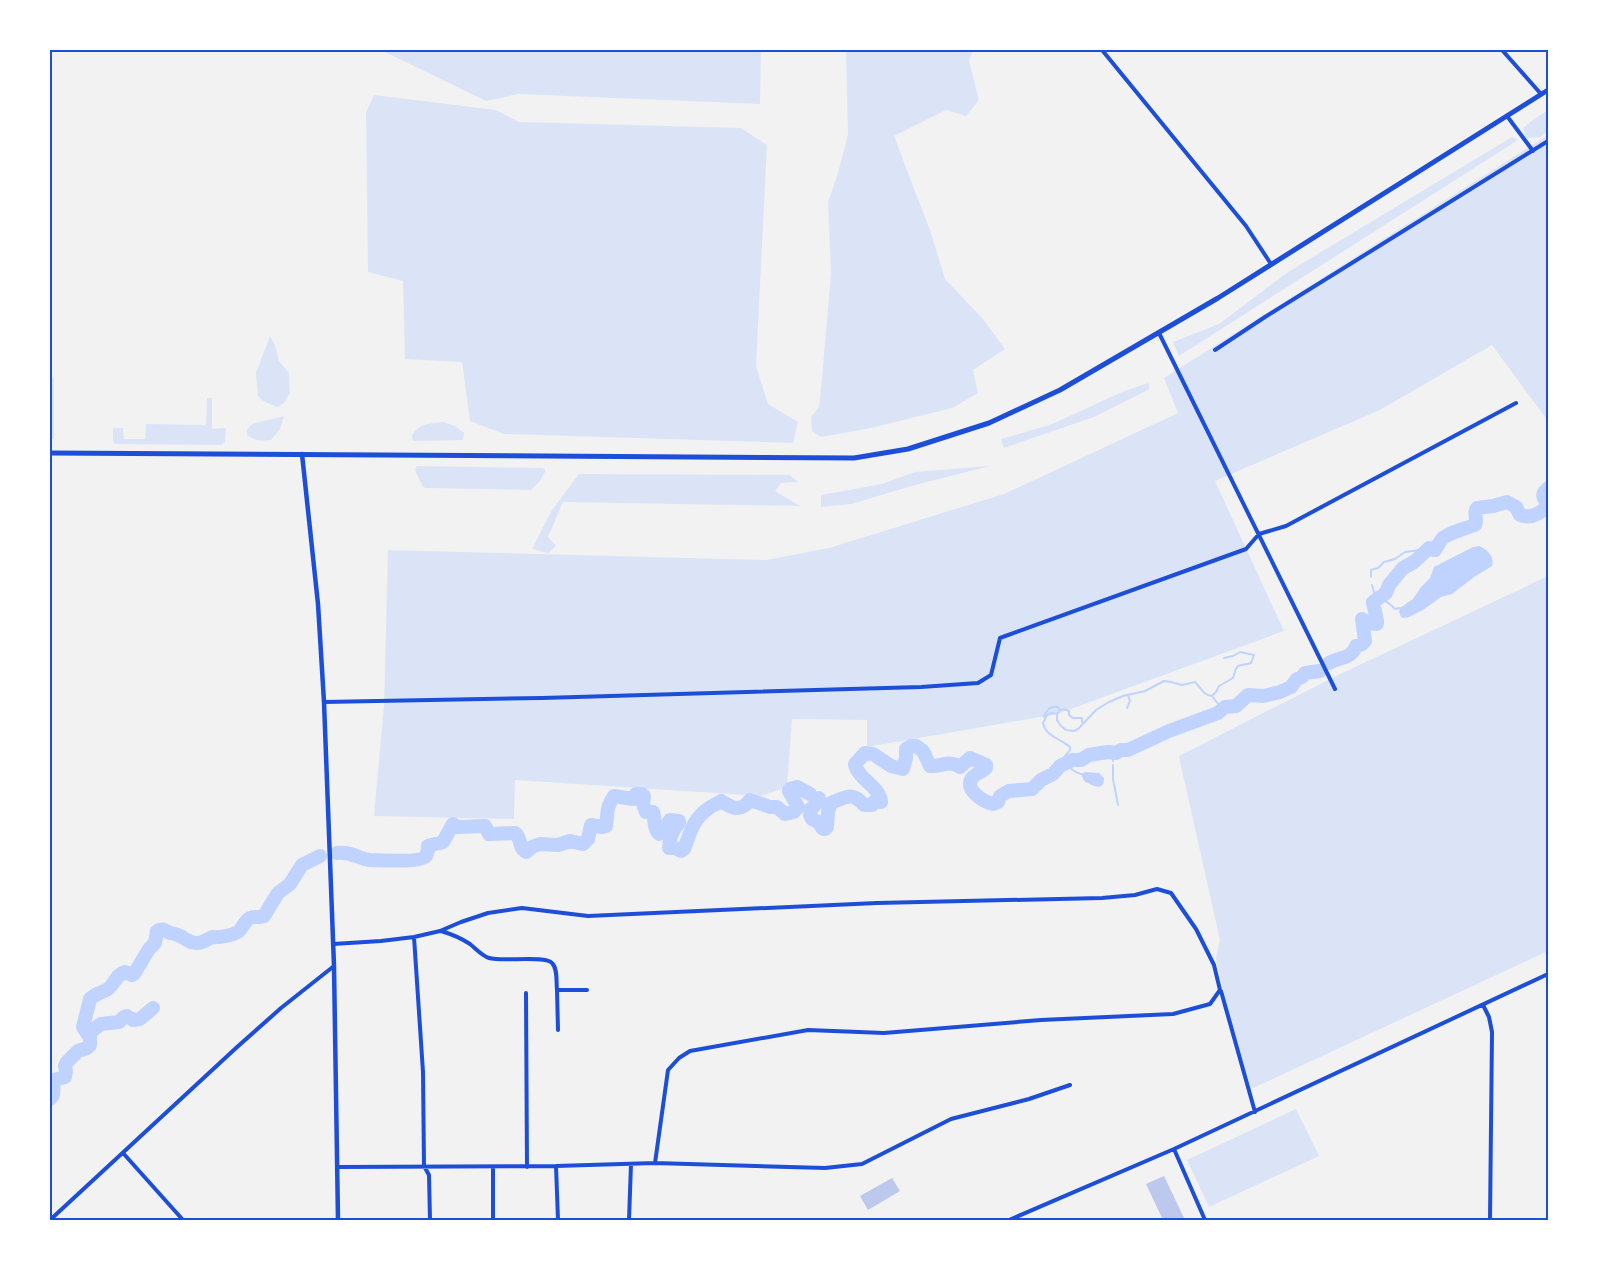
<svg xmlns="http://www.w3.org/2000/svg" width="1598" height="1270" font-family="Manrope,sans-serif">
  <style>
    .green { fill: #dbe4f7 }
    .water { fill: #bfd3fe }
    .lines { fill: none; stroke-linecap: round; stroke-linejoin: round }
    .stream { stroke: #bfd3fe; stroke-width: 2 }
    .river { stroke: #bfd3fe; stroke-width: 14 }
    .building { fill: #bdc9ec }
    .minor { stroke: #1d4ed8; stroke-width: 4 }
    .secondary { stroke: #1d4ed8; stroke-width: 4.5 }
    .primary { stroke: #1d4ed8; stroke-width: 5 }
    .neatline { fill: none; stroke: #1d4ed8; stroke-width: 2 }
  </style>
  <rect width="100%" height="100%" fill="#f2f2f2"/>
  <!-- green -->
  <path class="green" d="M 381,50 L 761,50 L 760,104 L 519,94 L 486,101 Z
    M 846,50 L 973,50 L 969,61 L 979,100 L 966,116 L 946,110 L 894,136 L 931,233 L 945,279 L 983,319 L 1005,349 L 973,370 L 978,393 L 952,408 L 871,428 L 821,437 L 812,431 L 811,417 L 819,407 L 821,390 L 831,273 L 828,202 L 838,173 L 848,134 Z
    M 374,95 L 496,110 L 519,122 L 741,128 L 767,145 L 756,366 L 768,404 L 798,422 L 793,443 L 504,434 L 470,421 L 462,362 L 405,359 L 403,281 L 368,272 L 366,113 Z
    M 1548,110 L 1548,131 L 1540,137 L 1526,138 L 1523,128 L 1534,119 Z
    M 1548,135 L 1548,421 L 1492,345 L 1380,410 L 1215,481 L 1284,631 L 1057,714 L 1046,716 L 867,747 L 867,720 L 792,719 L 787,787 L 761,796 L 515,780 L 514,819 L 374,816 L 384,705 L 388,550 L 766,560 L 829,548 L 1004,494 L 1178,413 L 1164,378 Z
    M 1512,137 L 1518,140 L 1179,356 L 1173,342 L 1219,324 L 1288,272 Z
    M 270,336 L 275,345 L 279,361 L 289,373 L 290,393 L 284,403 L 277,407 L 263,401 L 258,396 L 256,373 Z
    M 50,378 L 54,378 L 54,439 L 50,439 Z
    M 1148,383 L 1150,389 L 1094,417 L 1004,448 L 1001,439 L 1050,425 L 1122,392 Z
    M 207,398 L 212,398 L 212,429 L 226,428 L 225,442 L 221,445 L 115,444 L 113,441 L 113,428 L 123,428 L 124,439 L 145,439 L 146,424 L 206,425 Z
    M 284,416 L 280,429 L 271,440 C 262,441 255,441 247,435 L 247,430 L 252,424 Z
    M 443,422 L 455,426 L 464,433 L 463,440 L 413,441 L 412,435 C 419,424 430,423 443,422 Z
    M 417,466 L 542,468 L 545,469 L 545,472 L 540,481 L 531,490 L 426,488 L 423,487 L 415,470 Z
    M 990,466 L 915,485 L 851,504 L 821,507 L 821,495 L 882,484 L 915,472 Z
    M 579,474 L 790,475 L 798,482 L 781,483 L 775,491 L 800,506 L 563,502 L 548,537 L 556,546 L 548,553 L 532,549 L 552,510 Z
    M 1548,576 L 1548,951 L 1251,1089 L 1227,1007 L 1216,958 L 1220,940 L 1179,757 L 1181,755 L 1336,676 Z
    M 1296,1109 L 1319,1156 L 1209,1207 L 1187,1160 Z"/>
  <!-- water -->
  <path class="water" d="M 1548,480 L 1548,510 L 1547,511 C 1532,500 1533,489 1548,480 Z
    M 1479,546 C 1487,549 1495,557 1492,566 L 1474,577 L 1452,594 L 1441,597 L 1423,610 L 1409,617 L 1404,618 L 1401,617 L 1399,612 L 1400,608 L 1413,599 L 1421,587 L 1430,578 L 1434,567 L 1473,547 Z
    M 1085,772 L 1099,773 L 1104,778 C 1104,793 1092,785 1084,781 L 1081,774 Z"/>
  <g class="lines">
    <!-- stream -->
    <path class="stream" d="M 1371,577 L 1371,570 L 1378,568 L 1384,562 L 1395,559 L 1405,552 L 1427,549
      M 1372,585 C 1377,602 1374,595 1387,602 C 1390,604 1393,607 1395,609 L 1400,608
      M 1127,708 L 1130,701 L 1128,695
      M 1220,712 L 1219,705 L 1212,696 L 1216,692 L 1219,686 L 1233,678 C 1238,661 1237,667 1251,663 L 1254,655 L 1240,652 L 1233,656 L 1224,658
      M 1057,714 C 1060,709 1063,708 1069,711 L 1069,715 L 1073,718 L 1082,718 L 1082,722
      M 1044,717 C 1046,710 1050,706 1058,707 L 1060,710
      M 1113,761 L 1113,753
      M 1113,765 L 1113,779 L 1118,805
      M 1081,774 C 1072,772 1070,765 1063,764 C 1063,757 1066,755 1070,750 L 1070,747 C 1060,738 1046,737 1043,723 L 1047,715 L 1052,713 L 1057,714 L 1057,720 L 1061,726 L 1066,730 L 1074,731 L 1078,729 L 1096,710 L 1109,702 L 1123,696 L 1145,691 L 1164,681 L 1171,682 L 1182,685 L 1195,682 C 1200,687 1204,696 1212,696"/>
    <!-- river -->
    <path class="river" d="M 1329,663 C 1339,657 1352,659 1356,646 L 1362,644 L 1365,641 L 1362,619 L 1369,623 L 1377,624 L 1377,621 L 1373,602 L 1386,593 L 1389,585 L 1403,568 L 1414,562 L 1429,548 L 1435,550 C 1437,547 1440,541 1443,538 C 1453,531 1464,529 1475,525 C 1478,519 1473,513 1477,508 L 1493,506 L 1507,502 L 1516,507 L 1520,515 C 1531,519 1540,514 1548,506
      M 819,798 L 819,801 L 811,809 L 810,815 L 812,819 L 818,822 L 823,829 L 825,829 L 827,827 L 828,812 L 831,803 C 846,797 852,791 864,805 L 872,805 L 875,801 L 881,802 C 880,786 858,780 855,764 L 865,753 L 873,754 L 891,766 L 903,769 L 906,758 L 906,749 L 911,746 L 916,746 L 923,751 L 930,766 C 943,767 947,759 960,767 L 970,758 L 986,765 L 986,768 C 982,772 977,773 973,777 C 962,789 984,802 993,804 L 998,802 L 1000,796 L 1009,791 L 1032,789 L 1041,780 L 1053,774 L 1060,766 L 1072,760 L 1081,760 L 1089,755 L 1101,753 L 1109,752 L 1116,753 L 1121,750 L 1128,750 L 1169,731 L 1218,713 L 1225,707 L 1236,706 L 1248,695 L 1263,696 L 1280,692 L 1291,687 L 1297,679 L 1302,677 L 1305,673 L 1320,671
      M 337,853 C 349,851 358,858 369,860 C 379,860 421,863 426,856 C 427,854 428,848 428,846 L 443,842 L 453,824 L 457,827 L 485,826 L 489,834 L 515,833 C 522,838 518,848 526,852 L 532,847 L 540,844 L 558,845 L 570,841 L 583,844 L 588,839 L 591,825 L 602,827 L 606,826 C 608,812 606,807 614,796 L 633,799 L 636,794 L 642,794 L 644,796 L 643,804 L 646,812 L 653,812 C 656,820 652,826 659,834 L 663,831 L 670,820 L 679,821 L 679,823 C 673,830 669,838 669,848 L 675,848 L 681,851 L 684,849 C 691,831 693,819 709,808 C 713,805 717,804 721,801 C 732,808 740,813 750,800 L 770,807 L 777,807 L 785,814 L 794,812 L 798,807 L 789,791 L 790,789 L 797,787 L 810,794
      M 89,1036 L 83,1027 L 90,999 C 96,993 102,993 108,989 C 116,983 115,975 125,972 L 132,975 L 134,974 L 149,949 L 155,943 L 157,931 C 163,928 164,930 170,933 C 174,934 177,934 180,936 C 183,937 186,940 189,941 C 197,946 205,941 212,937 C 219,938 236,935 240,930 C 243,926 246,920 250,918 C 254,916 260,918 264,916 L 278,893 L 290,884 L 302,865 L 320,856
      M 50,1099 L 53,1095 L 54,1080 L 65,1077 L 66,1072 L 65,1066 L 67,1062 L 78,1051 L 87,1048 L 90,1045 L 90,1032 L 101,1024 L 119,1022 L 124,1017 L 127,1016 L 133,1020 L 140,1019 L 153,1008"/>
  </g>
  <!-- building -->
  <path class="building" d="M 1164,1176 L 1184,1218 L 1177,1220 L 1163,1220 L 1146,1184 Z
    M 892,1178 L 900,1191 L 868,1210 L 860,1196 Z"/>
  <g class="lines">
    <!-- minor -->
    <path class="minor" d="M 1102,50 L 1246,226 L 1271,264
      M 1502,50 L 1541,94
      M 1507,116 L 1533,151
      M 1159,333 L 1335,689
      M 1215,350 L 1265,317 L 1548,141
      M 324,702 L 542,698 L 921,687 L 978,683 L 991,675 L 1000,638 L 1246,549 L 1259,534 L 1286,526 L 1516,403
      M 441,931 C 451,934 461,938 470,944 C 476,949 482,956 489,958 C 503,962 545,955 552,963 C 558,969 556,982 557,990 L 587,990
      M 414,937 L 423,1072 L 424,1166 L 429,1175 L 430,1220
      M 333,944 L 381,941 L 414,937 L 440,931 L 461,922 L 488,913 L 522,908 L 588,916 L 877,903 L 1102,898 L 1135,895 L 1157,889 L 1171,893 L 1196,929 L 1214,965 L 1220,990 L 1210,1004 L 1173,1014 L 1041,1020 L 884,1033 L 808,1030 L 690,1051 L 679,1058 L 668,1070 L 655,1163
      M 557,990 L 558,1030
      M 1221,991 L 1255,1112
      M 526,993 L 527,1167
      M 1483,1005 L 1489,1017 L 1492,1032 L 1490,1220
      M 1174,1149 L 1205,1220
      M 123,1153 L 183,1220
      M 556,1166 L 558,1220
      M 337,1167 L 556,1166 L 655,1163 L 825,1168 L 862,1164 L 951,1119 L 1029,1099 L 1070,1085
      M 50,1220 L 236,1048 L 281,1008 L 334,966
      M 493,1220 L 493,1167
      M 629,1220 L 631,1164
      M 1009,1220 L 1174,1149 L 1548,974"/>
    <!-- secondary -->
    <path class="secondary" d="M 302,454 L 318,604 L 324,702 L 334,966 L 338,1220"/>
    <!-- primary -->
    <path class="primary" d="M 50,453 L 854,458 L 908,449 L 989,423 L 1060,390 L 1218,298 L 1548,90"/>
  </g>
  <!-- border -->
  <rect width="1598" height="1270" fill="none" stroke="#ffffff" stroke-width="102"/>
  <rect x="51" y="51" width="1496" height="1168" class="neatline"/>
</svg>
